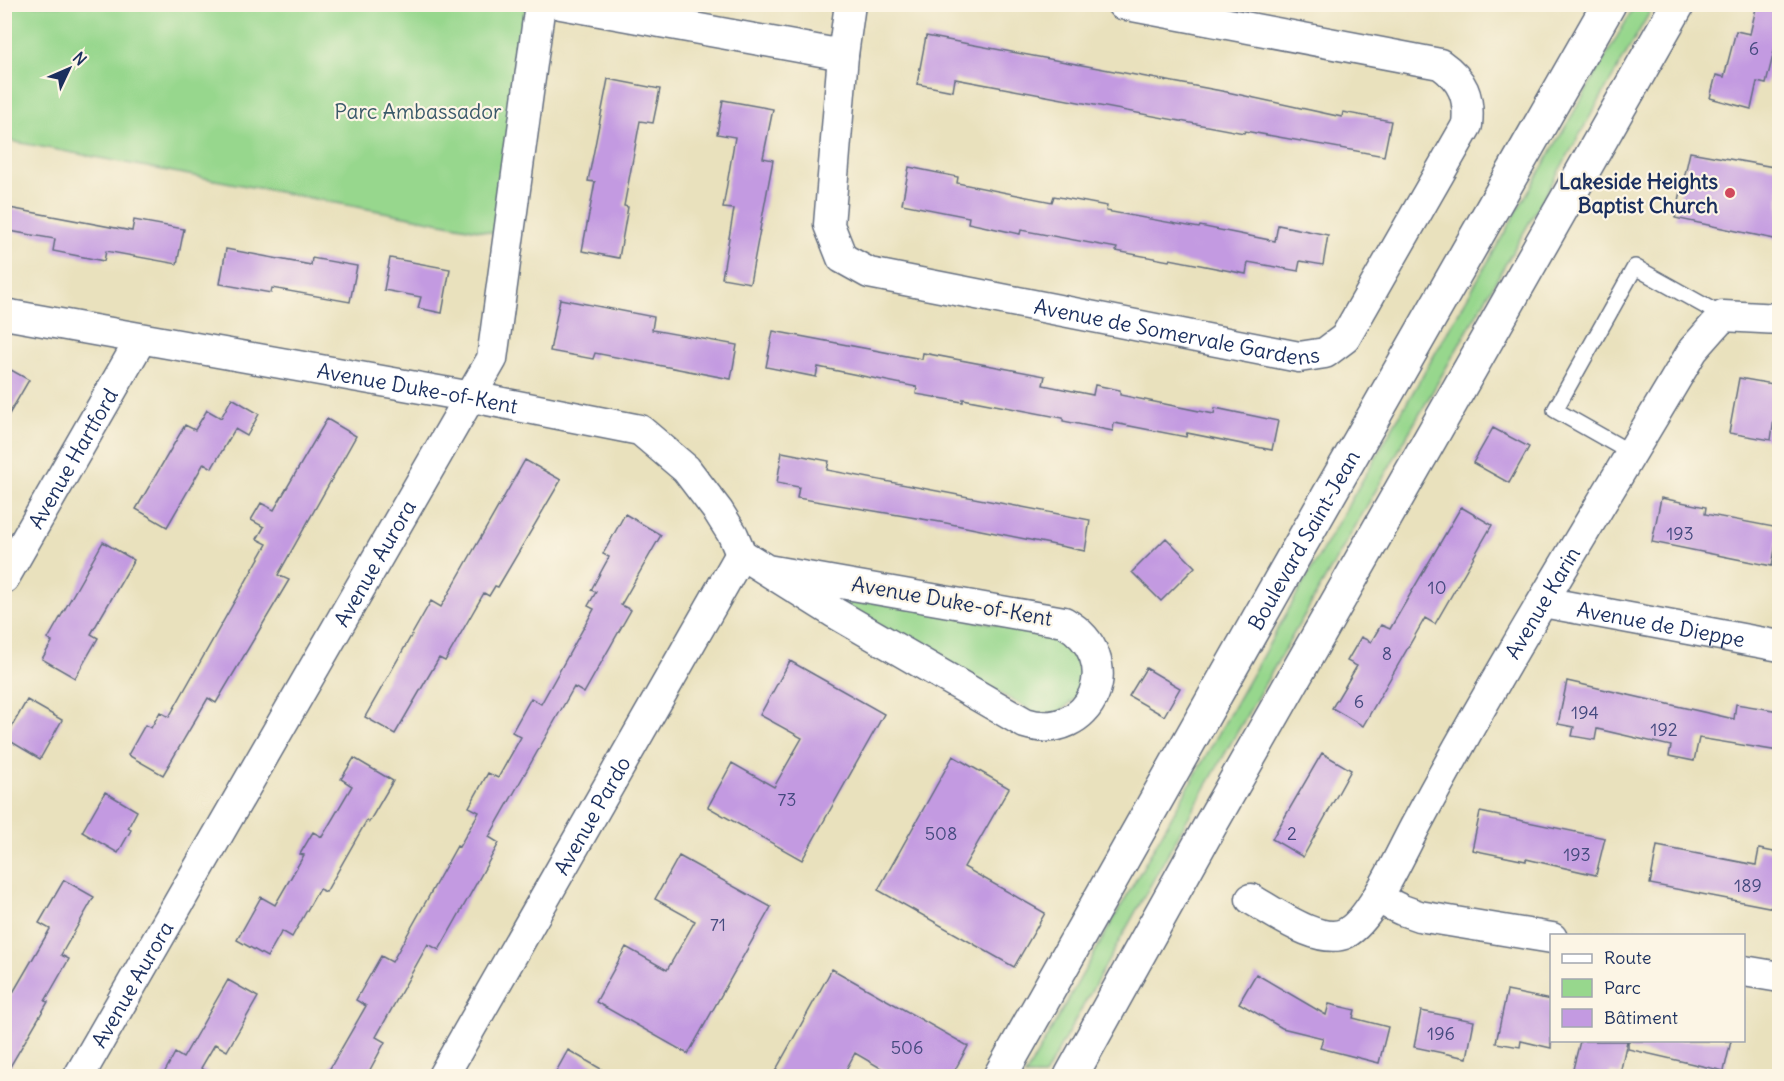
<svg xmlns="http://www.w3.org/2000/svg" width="1784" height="1081" font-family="Delius,sans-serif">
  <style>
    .green { fill: #97d78d; stroke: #598376; stroke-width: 1.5 }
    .building { fill: #c39ae1 }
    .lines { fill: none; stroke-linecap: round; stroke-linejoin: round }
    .lane-casing { stroke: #636d7f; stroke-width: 18 }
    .street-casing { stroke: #636d7f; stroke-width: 33 }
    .secondary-casing { stroke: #636d7f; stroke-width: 36 }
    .lane { stroke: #fff; stroke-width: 15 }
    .street { stroke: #fff; stroke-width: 30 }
    .secondary { stroke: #fff; stroke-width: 33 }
    .poi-dot { fill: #d1495b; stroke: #fcf5e5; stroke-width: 2 }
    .labels { text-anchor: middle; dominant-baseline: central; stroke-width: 4.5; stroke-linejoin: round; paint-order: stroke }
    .number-label { font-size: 18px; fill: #454a7f }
    .park-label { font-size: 21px; fill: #3a596a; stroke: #fcf5e5 }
    .poi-label { font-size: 21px; font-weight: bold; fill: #1b2f5e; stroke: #fcf5e5; text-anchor: end }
    .street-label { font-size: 21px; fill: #1b2f5e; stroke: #fcf5e5 }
  </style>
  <rect width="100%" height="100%" fill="#fcf5e5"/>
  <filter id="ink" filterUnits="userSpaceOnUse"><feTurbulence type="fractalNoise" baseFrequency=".0167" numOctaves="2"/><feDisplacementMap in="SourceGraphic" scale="12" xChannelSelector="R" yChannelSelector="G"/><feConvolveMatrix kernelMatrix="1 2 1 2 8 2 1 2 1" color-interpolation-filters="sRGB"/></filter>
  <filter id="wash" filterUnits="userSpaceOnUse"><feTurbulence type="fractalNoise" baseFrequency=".008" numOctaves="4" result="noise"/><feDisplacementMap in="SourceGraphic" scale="24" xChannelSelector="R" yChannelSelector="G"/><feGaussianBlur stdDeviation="1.35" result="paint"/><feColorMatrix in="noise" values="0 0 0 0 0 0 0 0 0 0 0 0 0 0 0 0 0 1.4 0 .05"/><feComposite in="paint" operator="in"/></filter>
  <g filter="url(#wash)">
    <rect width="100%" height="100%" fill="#e9e1bd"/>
    <!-- green -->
    <path class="green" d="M 1636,4 L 1654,5 L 1184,825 L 1044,1076 L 1025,1076 L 1324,547 Z
      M 4,5 L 537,5 L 510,236 L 5,140 Z
      M 848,596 L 1062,637 L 1071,643 L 1086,670 L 1081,693 L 1060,712 L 1039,715 L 844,606 Z"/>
    <g id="blocks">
      <!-- building -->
      <path class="building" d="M 1757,4 L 1779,4 L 1779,31 L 1766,84 L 1757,82 L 1751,109 L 1710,98 L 1716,75 L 1724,77 L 1736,31 L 1750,34 Z
        M 926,36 L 1227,92 L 1342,117 L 1343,112 L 1391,121 L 1384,156 L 1245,131 L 1244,133 L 955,79 L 953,91 L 917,84 Z
        M 608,79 L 660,89 L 653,123 L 640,121 L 624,206 L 628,207 L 619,258 L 582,251 L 595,182 L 588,181 Z
        M 723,100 L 773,109 L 763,158 L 773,160 L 750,283 L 722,278 L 734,209 L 723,208 L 735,137 L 717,134 Z
        M 1690,152 L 1779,168 L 1779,240 L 1675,218 Z
        M 909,167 L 958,177 L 957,183 L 1052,202 L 1054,196 L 1107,206 L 1106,211 L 1199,228 L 1200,226 L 1275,241 L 1278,225 L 1328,235 L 1323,265 L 1300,261 L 1298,271 L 1248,262 L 1246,274 L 1170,259 L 1169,261 L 1116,251 L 1117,248 L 1021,230 L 1020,234 L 968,223 L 969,217 L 902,204 Z
        M 4,207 L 132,231 L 134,220 L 184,229 L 177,264 L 106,251 L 104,261 L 53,251 L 55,239 L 4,230 Z
        M 226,249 L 311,265 L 312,258 L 357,266 L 350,302 L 272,288 L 271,293 L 220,284 Z
        M 390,258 L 450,269 L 442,313 L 418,308 L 421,297 L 384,290 Z
        M 560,299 L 654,317 L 652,330 L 737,345 L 731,379 L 595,353 L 593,359 L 550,351 Z
        M 773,331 L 922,359 L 923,353 L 1045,376 L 1043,385 L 1093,395 L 1095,385 L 1120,390 L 1120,395 L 1214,414 L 1215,408 L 1278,421 L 1272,450 L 1187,433 L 1186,437 L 1114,423 L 1113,431 L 1063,421 L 1063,418 L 963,399 L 963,402 L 916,394 L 917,387 L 818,367 L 816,377 L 766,367 Z
        M 4,366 L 29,380 L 4,423 Z
        M 1739,378 L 1779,385 L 1771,440 L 1729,433 Z
        M 232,398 L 259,414 L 247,436 L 235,429 L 212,468 L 204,463 L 167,527 L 136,509 L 185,425 L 195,430 L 207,410 L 221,418 Z
        M 327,419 L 356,436 L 278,575 L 289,580 L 216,703 L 208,698 L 163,775 L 128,755 L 145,725 L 151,728 L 160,712 L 169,717 L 267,544 L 257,539 L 264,527 L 251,520 L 261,503 L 274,510 Z
        M 1493,428 L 1529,447 L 1509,483 L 1473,463 Z
        M 782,452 L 829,461 L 827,470 L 1090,520 L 1085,551 L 946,523 L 797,498 L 799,487 L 777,483 Z
        M 525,460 L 561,480 L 498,587 L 495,586 L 489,596 L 484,593 L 445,661 L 439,658 L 395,734 L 365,717 L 431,601 L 441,607 Z
        M 1661,498 L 1706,507 L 1705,514 L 1779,528 L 1772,566 L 1652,542 Z
        M 1461,507 L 1492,525 L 1435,624 L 1425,618 L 1363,726 L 1332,708 L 1357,666 L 1347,661 L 1361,637 L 1371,642 L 1381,625 L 1390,629 Z
        M 625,514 L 661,535 L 621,605 L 631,610 L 584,693 L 574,687 L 532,761 L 489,837 L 499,843 L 439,950 L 428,944 L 376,1037 L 385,1042 L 366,1077 L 341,1077 L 329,1070 L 366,1006 L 356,1000 L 381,956 L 392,962 L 457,846 L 459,847 L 479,812 L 469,807 L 488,773 L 498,778 L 521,737 L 512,732 L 531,698 L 541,704 L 594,609 L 588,606 L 596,592 L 591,590 L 609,557 L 603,554 Z
        M 1166,538 L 1195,567 L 1161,601 L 1132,572 Z
        M 103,542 L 134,560 L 91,634 L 98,638 L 75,678 L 42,659 L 52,642 L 48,639 Z
        M 790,661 L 884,714 L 802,860 L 708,807 L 732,763 L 774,787 L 802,738 L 760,715 Z
        M 1146,668 L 1180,688 L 1164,716 L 1129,696 Z
        M 1567,681 L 1734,719 L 1736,704 L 1779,711 L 1779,751 L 1699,738 L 1694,761 L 1669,756 L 1671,746 L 1597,729 L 1595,740 L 1572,736 L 1574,727 L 1558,724 Z
        M 27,700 L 62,720 L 40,759 L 5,738 Z
        M 1322,753 L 1351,770 L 1303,857 L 1272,839 Z
        M 953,756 L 1009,788 L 964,867 L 1045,913 L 1014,967 L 878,890 Z
        M 354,758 L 393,781 L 369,822 L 367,820 L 326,892 L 319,889 L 292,937 L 282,931 L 267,957 L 237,940 L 261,897 L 275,905 L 304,855 L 300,854 L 313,832 L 322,837 L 352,786 L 341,779 Z
        M 105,792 L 137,811 L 128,828 L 131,830 L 118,853 L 82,832 Z
        M 1480,812 L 1605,838 L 1596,875 L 1526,859 L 1526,861 L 1472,850 Z
        M 1657,846 L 1756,865 L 1759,849 L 1779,853 L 1779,909 L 1650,884 Z
        M 679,856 L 771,907 L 688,1054 L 596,1002 L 626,947 L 667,970 L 695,921 L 655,899 Z
        M 64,880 L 94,897 L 61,955 L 69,959 L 45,1001 L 48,1002 L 4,1077 L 4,1008 L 50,929 L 39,923 Z
        M 832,969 L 968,1046 L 951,1077 L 896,1077 L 855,1053 L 842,1077 L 772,1077 Z
        M 1256,974 L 1326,1015 L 1329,1004 L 1355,1010 L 1353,1018 L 1388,1027 L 1379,1063 L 1320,1048 L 1323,1038 L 1282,1028 L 1239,1003 Z
        M 228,980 L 258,997 L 227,1051 L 215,1044 L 201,1068 L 215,1077 L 162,1077 L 175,1053 L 183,1058 Z
        M 1507,991 L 1551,1000 L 1551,1048 L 1521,1041 L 1520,1047 L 1496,1043 Z
        M 1421,1011 L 1474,1021 L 1467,1058 L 1414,1047 Z
        M 1580,1041 L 1627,1041 L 1620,1074 L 1610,1072 L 1609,1077 L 1571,1077 Z
        M 1628,1041 L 1731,1041 L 1724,1071 L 1628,1049 Z
        M 568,1050 L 615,1077 L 553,1077 Z"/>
    </g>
  </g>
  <g filter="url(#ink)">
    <use href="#blocks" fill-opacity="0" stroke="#636d7f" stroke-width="1.5"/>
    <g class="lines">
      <defs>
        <path id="lane" d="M 1631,453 L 1555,410 L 1635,267 L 1723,316"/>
        <g id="street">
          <path d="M 561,4 L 843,55"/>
          <path id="s1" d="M 850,4 L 843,55 L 829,225 L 842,258 L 869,273 L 1299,357 L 1325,353 L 1345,338 L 1467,125 C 1470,97 1463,80 1440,64 L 1122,4"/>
          <path id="s2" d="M 4,314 L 472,397 L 640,430 L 686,469 L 718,511 L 733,535 L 741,554 L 835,613 L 1025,723 C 1091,744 1129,659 1064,622 L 767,570"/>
          <path id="s3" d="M 4,578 L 141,339"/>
          <path id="s4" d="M 1543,602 L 1780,646"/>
          <path d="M 1377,898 L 1402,910 L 1419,916 L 1552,938"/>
          <path id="s5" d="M 1251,899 C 1274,912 1320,946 1346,933 C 1372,920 1402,850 1417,823 C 1503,662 1600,507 1693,350 L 1723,316 L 1780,319"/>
          <path d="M 1744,971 L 1780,977"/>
          <path id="s6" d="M 79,1076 L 492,359 L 540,4"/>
          <path id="s7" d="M 443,1076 L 741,554"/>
        </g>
        <g id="secondary">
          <path id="s8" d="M 1000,1076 L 1298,549 L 1609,4"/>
          <path d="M 1071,1076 L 1211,824 L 1678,4"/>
        </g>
      </defs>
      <!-- lane casing -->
      <use href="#lane" class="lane-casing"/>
      <!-- street casing -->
      <use href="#street" class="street-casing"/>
      <!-- secondary casing -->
      <use href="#secondary" class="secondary-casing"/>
      <!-- lane -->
      <use href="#lane" class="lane"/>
      <!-- street -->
      <use href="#street" class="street"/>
      <!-- secondary -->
      <use href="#secondary" class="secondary"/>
    </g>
  </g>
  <!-- markers -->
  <circle class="poi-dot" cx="1730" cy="193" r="6"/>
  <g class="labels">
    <!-- number labels -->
    <g class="number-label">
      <text x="1754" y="48">6</text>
      <text x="1680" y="533">193</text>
      <text x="1437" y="587">10</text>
      <text x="1387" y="653">8</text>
      <text x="1359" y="701">6</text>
      <text x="1585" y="712">194</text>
      <text x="1664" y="729">192</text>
      <text x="787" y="799">73</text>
      <text x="941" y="833">508</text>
      <text x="1292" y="833">2</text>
      <text x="1577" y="854">193</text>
      <text x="1748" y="885">189</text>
      <text x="718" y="924">71</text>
      <text x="1441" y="1033">196</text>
      <text x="907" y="1047">506</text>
    </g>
    <!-- park labels -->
    <g class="park-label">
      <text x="418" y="111">Parc Ambassador</text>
    </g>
    <!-- poi labels -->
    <g class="poi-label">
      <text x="1718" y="181">Lakeside Heights<tspan x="1718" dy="24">Baptist Church</tspan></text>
    </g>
    <!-- street labels -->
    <g class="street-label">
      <text stroke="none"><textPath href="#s1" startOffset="602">Avenue de Somervale Gardens</textPath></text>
      <text stroke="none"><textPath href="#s2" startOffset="420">Avenue Duke-of-Kent</textPath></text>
      <text stroke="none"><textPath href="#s3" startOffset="138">Avenue Hartford</textPath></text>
      <text stroke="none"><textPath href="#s8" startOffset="616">Boulevard Saint-Jean</textPath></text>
      <text stroke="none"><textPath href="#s6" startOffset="592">Avenue Aurora</textPath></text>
      <text transform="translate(952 601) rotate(10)">Avenue Duke-of-Kent</text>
      <text stroke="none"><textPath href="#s5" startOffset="490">Avenue Karin</textPath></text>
      <text stroke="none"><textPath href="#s4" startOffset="120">Avenue de Dieppe</textPath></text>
      <text stroke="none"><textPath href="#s7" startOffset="300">Avenue Pardo</textPath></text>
      <text stroke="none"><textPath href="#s6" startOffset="106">Avenue Aurora</textPath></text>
    </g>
  </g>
  <!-- margin -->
  <rect width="1784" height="1081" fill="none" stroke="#fcf5e5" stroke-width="24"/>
  <!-- legend -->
  <rect x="1550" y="934" width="195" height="108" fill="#fcf5e5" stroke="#a2a6af" stroke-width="1.5"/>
  <rect x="1562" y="954" width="30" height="9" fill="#ffffff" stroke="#a2a6af" stroke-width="1.5"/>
  <text x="1604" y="964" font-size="18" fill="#1b2f5e">Route</text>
  <rect x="1562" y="979" width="30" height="18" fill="#97d78d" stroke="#a2a6af" stroke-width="1.5"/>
  <text x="1604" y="994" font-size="18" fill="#1b2f5e">Parc</text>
  <rect x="1562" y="1009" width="30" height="18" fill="#c39ae1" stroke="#a2a6af" stroke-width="1.5"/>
  <text x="1604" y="1024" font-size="18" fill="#1b2f5e">Bâtiment</text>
  <!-- north arrow -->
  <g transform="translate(69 69) rotate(46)" stroke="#fcf5e5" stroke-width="4.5" paint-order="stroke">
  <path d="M0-4.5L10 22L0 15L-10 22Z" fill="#1b2f5e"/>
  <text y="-9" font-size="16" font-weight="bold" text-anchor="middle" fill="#1b2f5e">N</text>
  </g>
</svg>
